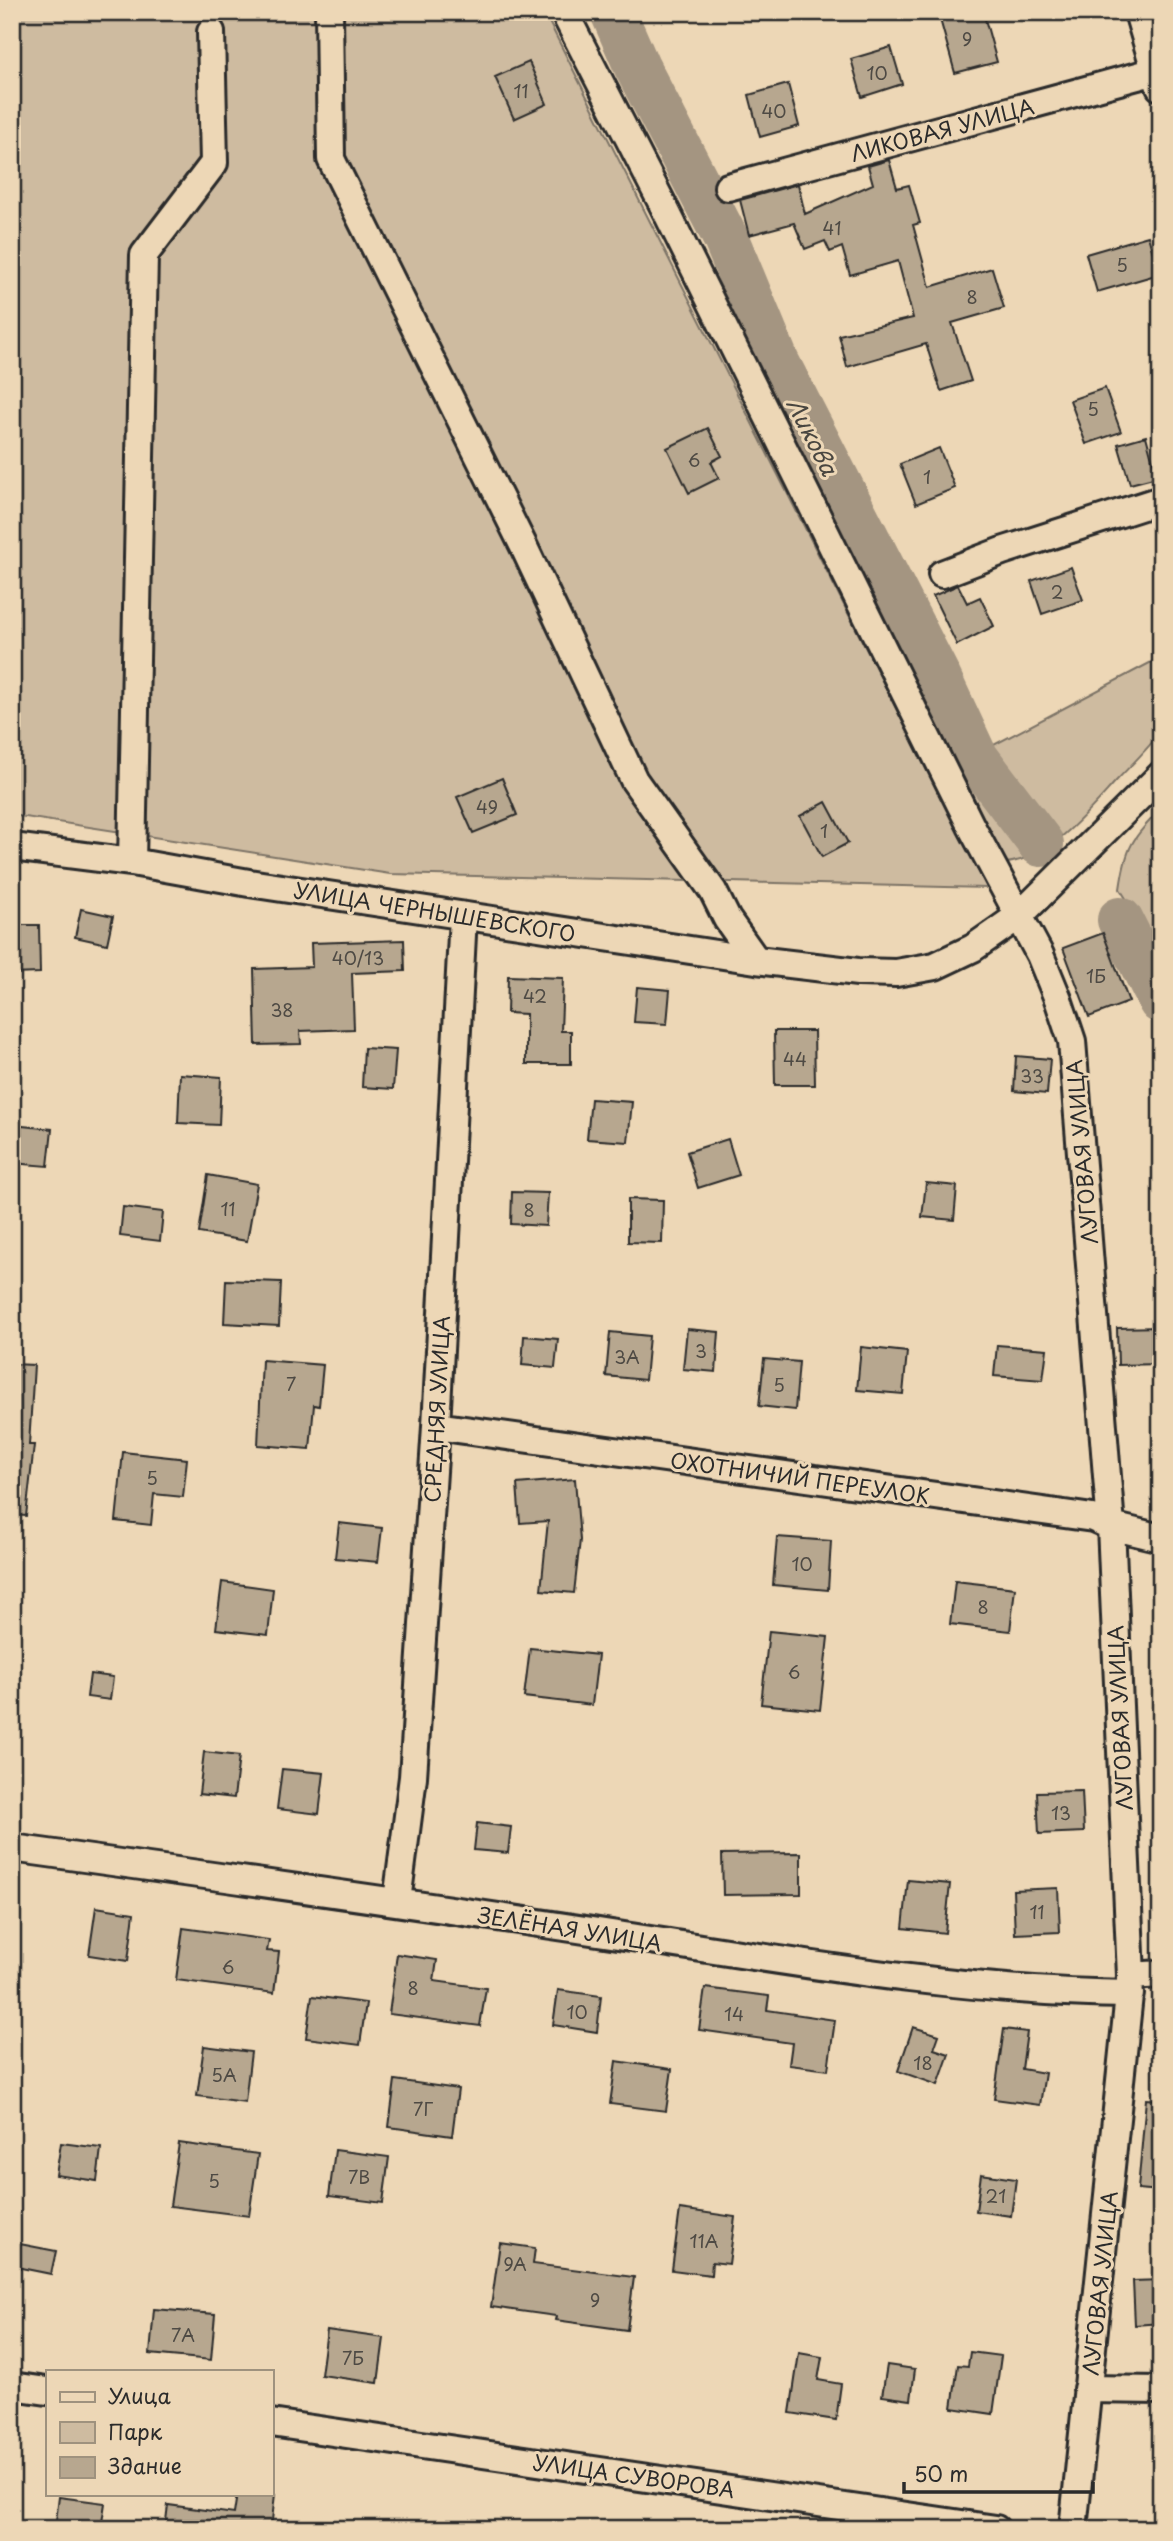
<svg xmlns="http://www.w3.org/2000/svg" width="1173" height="2541" font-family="'Playpen Sans',sans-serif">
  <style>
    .green { fill: #cebba0; stroke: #7c7366; stroke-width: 2 }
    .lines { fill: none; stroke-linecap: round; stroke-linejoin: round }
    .river { stroke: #a49581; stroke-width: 46 }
    .building { fill: #b7a78f; stroke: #2b2b2b; stroke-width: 2 }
    .minor-casing { stroke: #2b2b2b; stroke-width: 32 }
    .minor { stroke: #edd7b6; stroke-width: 26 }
    .labels { text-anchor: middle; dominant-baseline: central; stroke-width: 6; stroke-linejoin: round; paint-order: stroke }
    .number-label { font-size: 18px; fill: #4e4a44 }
    .street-label { font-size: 21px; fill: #2b2b2b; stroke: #edd7b6 }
    .water-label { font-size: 23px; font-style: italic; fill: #494640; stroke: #edd7b6 }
  </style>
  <rect width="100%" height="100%" fill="#edd7b6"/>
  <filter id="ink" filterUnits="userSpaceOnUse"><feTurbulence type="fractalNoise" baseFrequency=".0143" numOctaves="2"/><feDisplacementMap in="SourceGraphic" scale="14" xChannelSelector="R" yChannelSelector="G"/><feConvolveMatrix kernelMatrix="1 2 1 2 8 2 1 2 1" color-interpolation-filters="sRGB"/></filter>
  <g filter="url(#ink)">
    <!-- green -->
    <path class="green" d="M 12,12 L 544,12 L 987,888 L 390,874 L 12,815 Z
      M 923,635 L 932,642 L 975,729 L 990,747 L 1161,657 L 1161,731 C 1148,749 1132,764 1117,780 C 1085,815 1050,860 1000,864 L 987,838 L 977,804 L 914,674 C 911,662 912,653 915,640 Z
      M 1161,809 L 1161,956 L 1138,938 L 1134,911 L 1120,889 C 1126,846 1132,839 1161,809 Z"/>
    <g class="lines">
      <!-- river -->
      <path class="river" d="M 613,12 L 637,67 L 726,239 L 777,363 L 936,673 L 975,757 L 1041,844
        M 1120,920 L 1161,1001"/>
    </g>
    <!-- building -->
    <path class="building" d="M 938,12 L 983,12 L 997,62 L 955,73 Z
      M 891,47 L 902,84 L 862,97 L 851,59 Z
      M 529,62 L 547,104 L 514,119 L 495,77 Z
      M 788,84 L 799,126 L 760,137 L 749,95 Z
      M 889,160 L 897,188 L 909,185 L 920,223 L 913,225 L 930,287 L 992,268 L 1004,308 L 952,323 L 971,381 L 941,391 L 926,344 L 847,367 L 839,335 L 913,318 L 898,261 L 850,275 L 842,247 L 830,252 L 825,241 L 805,249 L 794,223 L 749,235 L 740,200 L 798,184 L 805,214 L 873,184 L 868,166 Z
      M 1148,236 L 1159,274 L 1097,292 L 1086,254 Z
      M 1105,388 L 1121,432 L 1086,444 L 1070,400 Z
      M 708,428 L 722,456 L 711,462 L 719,478 L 689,493 L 667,448 Z
      M 1146,436 L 1157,477 L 1130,484 L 1118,444 Z
      M 939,448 L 955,488 L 916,504 L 900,464 Z
      M 1071,567 L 1083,600 L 1042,614 L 1031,581 Z
      M 958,585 L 967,603 L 980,597 L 994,626 L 957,645 L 933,596 Z
      M 502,778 L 517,815 L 473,833 L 457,797 Z
      M 826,802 L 848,843 L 822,857 L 800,816 Z
      M 81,909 L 113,916 L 107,944 L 75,937 Z
      M 12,925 L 39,925 L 40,973 L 12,974 Z
      M 1103,933 L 1129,1002 L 1089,1017 L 1063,948 Z
      M 404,940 L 405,971 L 352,973 L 354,1029 L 300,1031 L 301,1044 L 256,1045 L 254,969 L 312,967 L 311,943 Z
      M 508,976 L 563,978 L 561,1031 L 571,1031 L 571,1064 L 526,1064 L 526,1014 L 507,1013 Z
      M 637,987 L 670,990 L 667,1024 L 634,1022 Z
      M 774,1031 L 814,1031 L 815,1085 L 775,1085 Z
      M 364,1048 L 396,1050 L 393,1089 L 362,1087 Z
      M 1016,1056 L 1050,1059 L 1047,1094 L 1014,1091 Z
      M 180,1074 L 221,1077 L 219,1125 L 178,1123 Z
      M 591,1099 L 632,1102 L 628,1142 L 587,1139 Z
      M 12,1125 L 52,1129 L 48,1166 L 12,1163 Z
      M 728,1139 L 739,1175 L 698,1188 L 687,1152 Z
      M 208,1175 L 257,1184 L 247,1241 L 199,1233 Z
      M 926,1183 L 957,1186 L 954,1220 L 922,1217 Z
      M 512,1192 L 548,1193 L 546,1226 L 511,1224 Z
      M 628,1199 L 663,1200 L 662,1243 L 628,1242 Z
      M 123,1207 L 163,1212 L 160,1241 L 120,1236 Z
      M 226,1280 L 281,1282 L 279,1326 L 224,1323 Z
      M 1161,1327 L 1161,1364 L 1118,1365 L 1117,1328 Z
      M 687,1329 L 719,1332 L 716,1372 L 683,1369 Z
      M 610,1332 L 649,1336 L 645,1380 L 606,1376 Z
      M 524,1336 L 558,1339 L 555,1368 L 522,1365 Z
      M 997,1345 L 1047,1349 L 1043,1380 L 994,1376 Z
      M 861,1347 L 907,1352 L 903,1394 L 857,1390 Z
      M 764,1359 L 799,1362 L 795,1410 L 759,1406 Z
      M 262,1360 L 323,1365 L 319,1406 L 314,1405 L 310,1449 L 258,1445 Z
      M 12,1364 L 34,1365 L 29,1445 L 34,1445 L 26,1516 L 12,1515 Z
      M 123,1452 L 187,1459 L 183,1497 L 154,1494 L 151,1525 L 116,1521 Z
      M 575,1479 L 580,1540 L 574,1593 L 541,1590 L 548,1521 L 520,1523 L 517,1484 Z
      M 339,1523 L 382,1528 L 378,1562 L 335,1558 Z
      M 777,1537 L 831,1541 L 828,1590 L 773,1585 Z
      M 955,1581 L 1015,1588 L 1010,1631 L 950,1624 Z
      M 222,1582 L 273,1589 L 268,1635 L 216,1629 Z
      M 769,1631 L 828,1637 L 820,1710 L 761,1704 Z
      M 530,1648 L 598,1655 L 592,1705 L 524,1697 Z
      M 90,1674 L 113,1677 L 110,1700 L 87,1697 Z
      M 204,1752 L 239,1756 L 234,1798 L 199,1794 Z
      M 282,1769 L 324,1773 L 319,1814 L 277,1809 Z
      M 1082,1791 L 1084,1832 L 1039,1834 L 1037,1792 Z
      M 477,1823 L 511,1827 L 508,1853 L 474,1850 Z
      M 801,1853 L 801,1894 L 723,1895 L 722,1854 Z
      M 908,1880 L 950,1884 L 945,1933 L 903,1928 Z
      M 1058,1888 L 1060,1932 L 1015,1934 L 1013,1890 Z
      M 96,1907 L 134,1913 L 128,1961 L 89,1955 Z
      M 183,1928 L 269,1940 L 267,1951 L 279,1952 L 274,1993 L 176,1980 Z
      M 397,1954 L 437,1960 L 434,1981 L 486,1988 L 480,2026 L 389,2014 Z
      M 705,1988 L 769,1996 L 767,2010 L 835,2020 L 828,2070 L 789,2065 L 792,2043 L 699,2030 Z
      M 558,1990 L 601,1996 L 597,2032 L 553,2025 Z
      M 312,1996 L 366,2003 L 360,2045 L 306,2038 Z
      M 913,2027 L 939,2035 L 934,2049 L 949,2054 L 938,2085 L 898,2071 Z
      M 1004,2029 L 1027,2032 L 1022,2069 L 1045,2073 L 1040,2105 L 994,2099 Z
      M 204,2046 L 251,2052 L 245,2102 L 197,2096 Z
      M 616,2061 L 672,2069 L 666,2111 L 610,2104 Z
      M 395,2080 L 458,2089 L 452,2136 L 389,2127 Z
      M 1146,2099 L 1161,2100 L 1161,2191 L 1138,2189 Z
      M 61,2143 L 101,2148 L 97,2181 L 56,2175 Z
      M 179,2143 L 258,2154 L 249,2216 L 170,2206 Z
      M 335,2150 L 389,2157 L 383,2203 L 329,2196 Z
      M 981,2174 L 1016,2179 L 1011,2216 L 976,2211 Z
      M 680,2209 L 735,2217 L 729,2264 L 712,2262 L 711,2275 L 672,2270 Z
      M 500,2243 L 535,2248 L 533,2264 L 634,2277 L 627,2330 L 555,2320 L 556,2316 L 491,2307 Z
      M 20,2244 L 56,2251 L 51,2274 L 16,2267 Z
      M 1161,2280 L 1161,2323 L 1135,2325 L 1133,2281 Z
      M 154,2309 L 215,2314 L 211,2360 L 150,2354 Z
      M 327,2330 L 384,2338 L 378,2383 L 321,2375 Z
      M 970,2352 L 1001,2356 L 993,2414 L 952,2408 L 958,2365 L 968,2366 Z
      M 799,2353 L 822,2357 L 818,2380 L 841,2384 L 836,2420 L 790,2413 Z
      M 887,2365 L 915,2369 L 911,2400 L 882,2396 Z
      M 237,2494 L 275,2494 L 271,2529 L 251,2526 L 251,2529 L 165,2529 L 168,2505 L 234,2514 Z
      M 59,2497 L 105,2503 L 101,2529 L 55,2529 Z"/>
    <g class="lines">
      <defs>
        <path id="minor" d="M 329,12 L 331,159 L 523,545 L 634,780 L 713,891 L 727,919 L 756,960
          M 564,12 L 662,203 L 971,826 L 1040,955 L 1058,999 L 1072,1041 L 1111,1526 L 1131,1976 L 1073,2529
          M 1138,12 L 1160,87
          M 728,187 L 1156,71
          M 942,574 L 1002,551 L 1161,500
          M 12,847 L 132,862 L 249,883 L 756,960 L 858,972 L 896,973 L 935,966 L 973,948 L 1020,915 L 1161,775
          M 132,862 L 144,255 L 214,163 L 211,32
          M 436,1426 L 1093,1518 L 1111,1526 L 1161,1538
          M 12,1848 C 214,1876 416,1904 618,1935 C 787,1961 958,1992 1130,1994
          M 397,1901 L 413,1777 L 436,1426 L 463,916
          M 1131,1976 L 1161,1974
          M 12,2386 L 47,2391
          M 1087,2389 L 1161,2390
          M 271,2423 L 996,2529"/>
      </defs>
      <!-- minor casing -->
      <use href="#minor" class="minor-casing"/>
      <!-- minor -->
      <use href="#minor" class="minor"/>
    </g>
  </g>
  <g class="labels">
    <!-- number labels -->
    <g class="number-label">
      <text x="967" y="38">9</text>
      <text x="877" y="72">10</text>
      <text x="521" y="90">11</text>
      <text x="774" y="110">40</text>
      <text x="832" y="227">41</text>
      <text x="1122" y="264">5</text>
      <text x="972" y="296">8</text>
      <text x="1093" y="408">5</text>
      <text x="694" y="459">6</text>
      <text x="927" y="476">1</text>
      <text x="1057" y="591">2</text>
      <text x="487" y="806">49</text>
      <text x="824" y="830">1</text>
      <text x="358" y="957">40/13</text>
      <text x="1096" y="975">1Б</text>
      <text x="535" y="995">42</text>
      <text x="282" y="1009">38</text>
      <text x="795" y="1058">44</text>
      <text x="1032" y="1075">33</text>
      <text x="228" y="1208">11</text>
      <text x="529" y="1209">8</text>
      <text x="701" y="1350">3</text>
      <text x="627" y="1356">3А</text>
      <text x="291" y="1383">7</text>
      <text x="779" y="1384">5</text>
      <text x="152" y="1477">5</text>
      <text x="802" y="1563">10</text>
      <text x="983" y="1606">8</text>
      <text x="794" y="1671">6</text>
      <text x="1061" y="1812">13</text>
      <text x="1037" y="1911">11</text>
      <text x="228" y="1966">6</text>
      <text x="413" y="1987">8</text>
      <text x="577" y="2011">10</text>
      <text x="734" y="2013">14</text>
      <text x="923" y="2062">18</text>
      <text x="224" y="2074">5А</text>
      <text x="423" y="2108">7Г</text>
      <text x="359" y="2176">7В</text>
      <text x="214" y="2180">5</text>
      <text x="996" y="2195">21</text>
      <text x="704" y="2240">11А</text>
      <text x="515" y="2263">9А</text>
      <text x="595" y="2299">9</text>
      <text x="183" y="2334">7А</text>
      <text x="353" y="2357">7Б</text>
    </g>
    <!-- street labels -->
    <g class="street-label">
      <text transform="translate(942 129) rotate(-15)">ЛИКОВАЯ УЛИЦА</text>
      <text transform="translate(435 911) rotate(9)">УЛИЦА ЧЕРНЫШЕВСКОГО</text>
      <text transform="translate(1081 1152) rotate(-95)">ЛУГОВАЯ УЛИЦА</text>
      <text transform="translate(436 1409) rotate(-87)">СРЕДНЯЯ УЛИЦА</text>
      <text transform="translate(800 1477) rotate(8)">ОХОТНИЧИЙ ПЕРЕУЛОК</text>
      <text transform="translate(1119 1718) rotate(-93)">ЛУГОВАЯ УЛИЦА</text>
      <text transform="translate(570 1928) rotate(9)">ЗЕЛЁНАЯ УЛИЦА</text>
      <text transform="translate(1099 2283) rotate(-84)">ЛУГОВАЯ УЛИЦА</text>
      <text transform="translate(634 2475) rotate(8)">УЛИЦА СУВОРОВА</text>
    </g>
    <!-- water labels -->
    <g class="water-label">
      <text transform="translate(813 436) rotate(63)">Ликова</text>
    </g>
  </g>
  <!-- margin -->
  <rect width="1173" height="2541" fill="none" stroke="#edd7b6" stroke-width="42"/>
  <rect x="21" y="21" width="1131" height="2499" fill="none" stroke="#2b2b2b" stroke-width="2.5" filter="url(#ink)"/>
  <!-- legend -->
  <rect x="46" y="2370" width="228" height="126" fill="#edd7b6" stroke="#9f927e" stroke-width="2"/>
  <rect x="60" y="2392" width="35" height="10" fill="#edd7b6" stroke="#9f927e" stroke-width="2"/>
  <text x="108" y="2404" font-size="21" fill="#2b2b2b">Улица</text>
  <rect x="60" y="2422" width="35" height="21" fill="#cebba0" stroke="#9f927e" stroke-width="2"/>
  <text x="108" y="2440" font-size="21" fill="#2b2b2b">Парк</text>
  <rect x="60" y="2457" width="35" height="21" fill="#b7a78f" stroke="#9f927e" stroke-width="2"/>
  <text x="108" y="2474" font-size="21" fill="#2b2b2b">Здание</text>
  <!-- scale -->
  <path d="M904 2482v10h189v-10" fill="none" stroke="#2b2b2b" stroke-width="3.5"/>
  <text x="914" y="2482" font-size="21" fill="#2b2b2b" stroke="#edd7b6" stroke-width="5" paint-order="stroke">50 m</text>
</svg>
